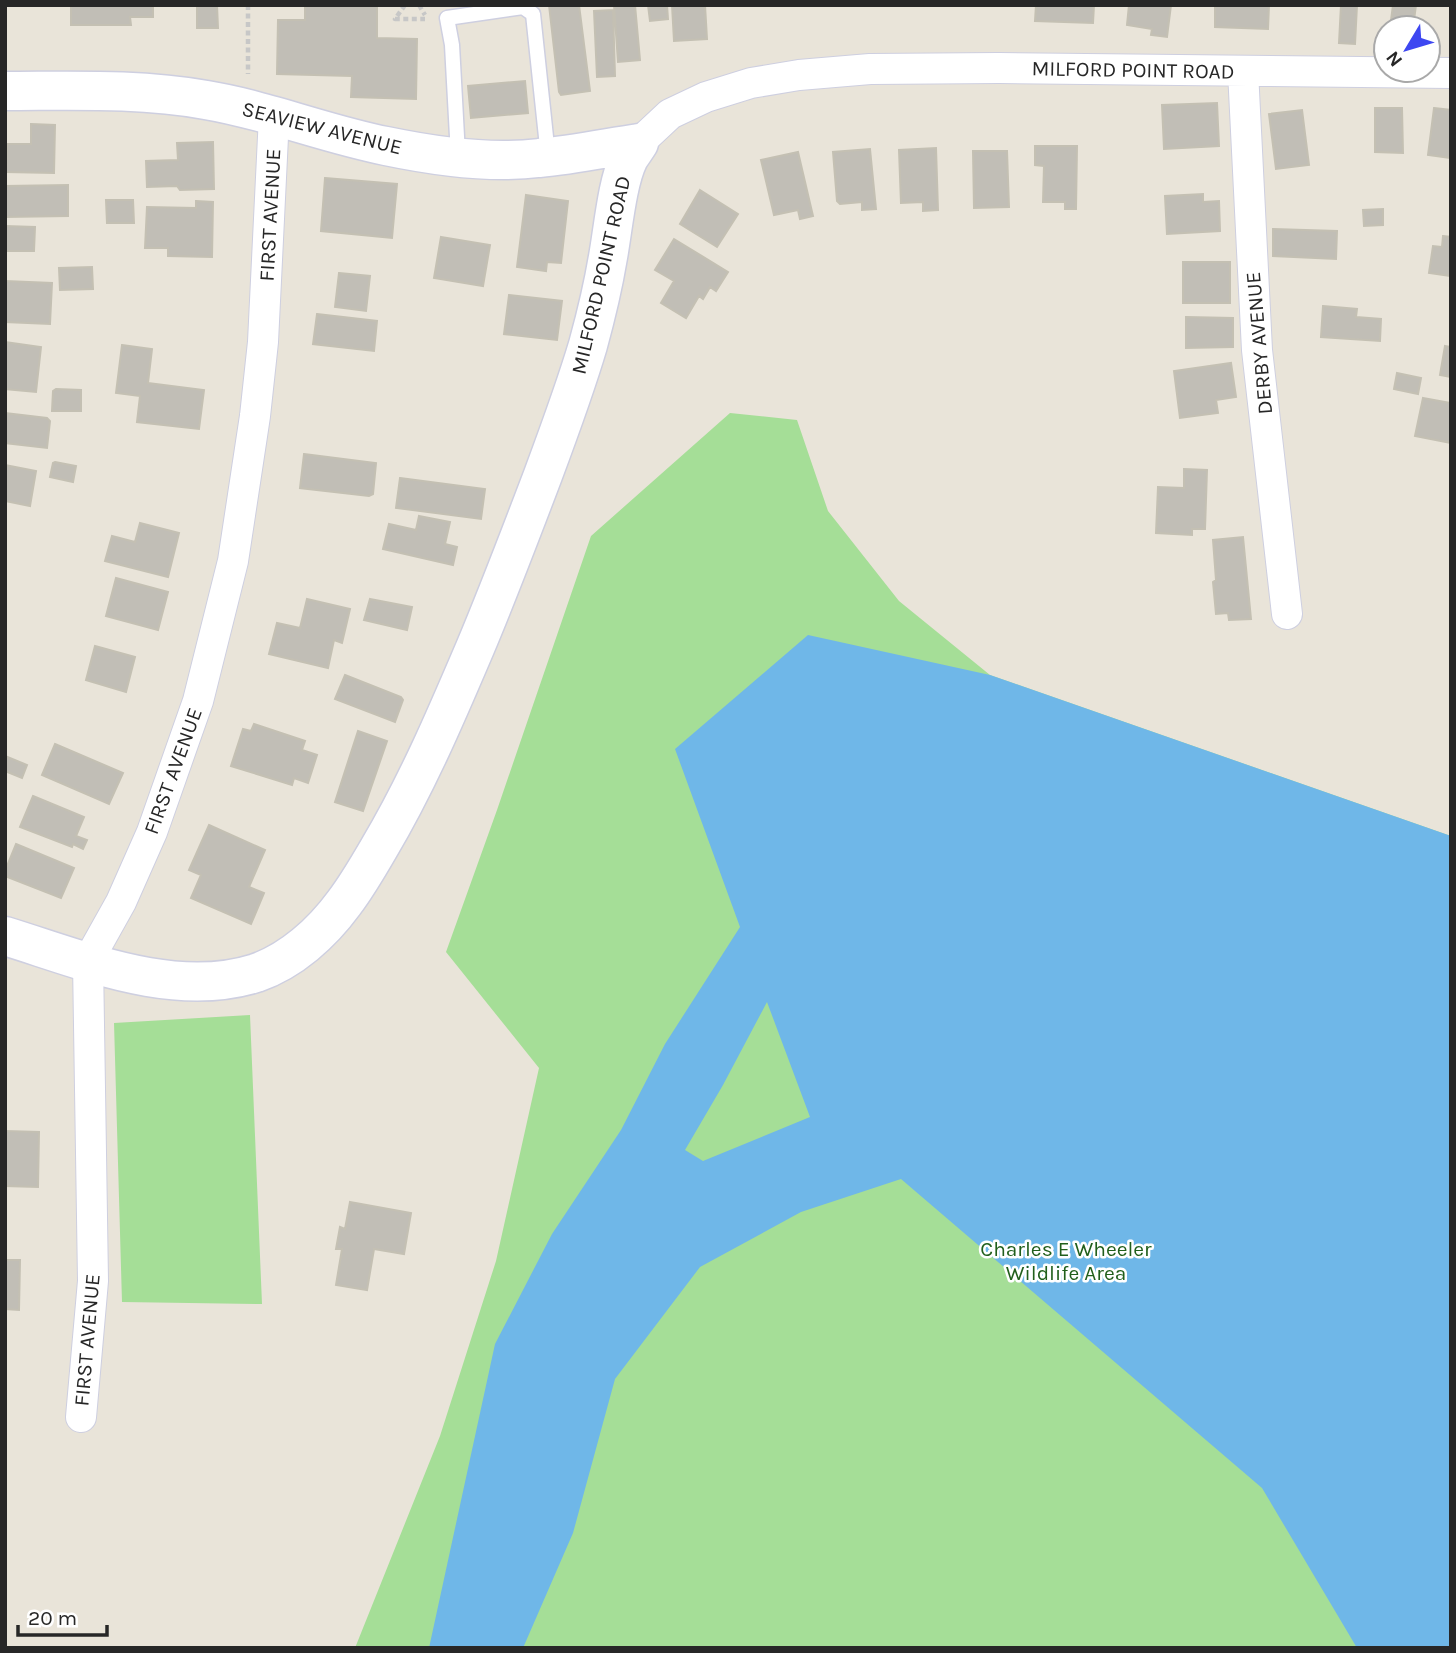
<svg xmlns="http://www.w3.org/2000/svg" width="1456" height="1653" font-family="Karla,sans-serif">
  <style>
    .green { fill: #a5de97 }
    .water { fill: #6fb7e8; fill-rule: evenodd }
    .building { fill: #c1beb6; stroke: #c4c0b3; stroke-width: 2 }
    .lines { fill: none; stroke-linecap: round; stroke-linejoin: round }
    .lane-casing { stroke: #cecfe0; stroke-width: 17 }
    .street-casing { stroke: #cecfe0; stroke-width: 32 }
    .secondary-casing { stroke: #cecfe0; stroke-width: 41 }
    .path { stroke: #c7c7c7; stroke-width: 4.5; stroke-dasharray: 5 3.5; stroke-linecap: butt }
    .lane { stroke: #fff; stroke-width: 14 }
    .street { stroke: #fff; stroke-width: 30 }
    .secondary { stroke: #fff; stroke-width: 38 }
    .labels { text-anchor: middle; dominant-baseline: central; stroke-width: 5; stroke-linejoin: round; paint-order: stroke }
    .street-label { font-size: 21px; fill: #272727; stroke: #fff }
    .park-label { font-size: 21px; fill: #215f1c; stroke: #fff }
  </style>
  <rect width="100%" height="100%" fill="#e9e4d9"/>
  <!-- green -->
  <path class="green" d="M 730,413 L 797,420 L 828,511 L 899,601 L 990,675 L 1451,836 L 1451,1648 L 355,1648 L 440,1436 L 496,1261 L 539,1068 L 446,952 L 497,810 L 591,536 Z
    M 250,1015 L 262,1304 L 122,1302 L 114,1023 Z"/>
  <!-- water -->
  <path class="water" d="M 808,635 L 990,675 L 1451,836 L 1451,1648 L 1357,1648 L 1262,1488 L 901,1179 L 801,1212 L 700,1267 L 615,1379 L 573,1533 L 523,1648 L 429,1648 L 495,1344 L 552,1234 L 621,1130 L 665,1044 L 740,927 L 675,749 ZM 767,1002 L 810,1117 L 703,1161 L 685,1150 L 723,1085 Z"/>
  <!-- building -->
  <path class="building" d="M 71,5 L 153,5 L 153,17 L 130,17 L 131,25 L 71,25 Z
    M 197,5 L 217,5 L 218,28 L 197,28 Z
    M 305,5 L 377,5 L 377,38 L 417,39 L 416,99 L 351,97 L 352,76 L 277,74 L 278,20 L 305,20 Z
    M 549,5 L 579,5 L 590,91 L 561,95 L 559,92 Z
    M 614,5 L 635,5 L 640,60 L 618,62 Z
    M 648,5 L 667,5 L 668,19 L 650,21 Z
    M 672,5 L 705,5 L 707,39 L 674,41 Z
    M 1036,5 L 1094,5 L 1093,23 L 1035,21 Z
    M 1129,5 L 1171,5 L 1167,37 L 1151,35 L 1152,29 L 1127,25 Z
    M 1215,5 L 1269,5 L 1268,29 L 1215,27 Z
    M 1341,5 L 1357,5 L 1355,44 L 1339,43 Z
    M 1393,5 L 1416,5 L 1413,28 L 1390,28 Z
    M 613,10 L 615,76 L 597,77 L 594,11 Z
    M 525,81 L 528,113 L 471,118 L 468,86 Z
    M 1217,103 L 1219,146 L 1164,149 L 1162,105 Z
    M 1375,108 L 1402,108 L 1403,153 L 1375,152 Z
    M 1434,108 L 1451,110 L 1451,158 L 1428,155 Z
    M 1302,110 L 1309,165 L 1276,169 L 1269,114 Z
    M 31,124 L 55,125 L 54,173 L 6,172 L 7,144 L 31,144 Z
    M 213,142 L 214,189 L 180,190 L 177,186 L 147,187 L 146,161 L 178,160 L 177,143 Z
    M 1035,146 L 1077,146 L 1076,209 L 1065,209 L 1065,202 L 1043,202 L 1044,166 L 1035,165 Z
    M 936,148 L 938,210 L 923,211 L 923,202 L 901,203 L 899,150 Z
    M 870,149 L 876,209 L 862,210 L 862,202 L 840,204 L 837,201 L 833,152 Z
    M 973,151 L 1007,151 L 1009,207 L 974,208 Z
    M 798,152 L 813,216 L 800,219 L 798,210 L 774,215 L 761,160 Z
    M 325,178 L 397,184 L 392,238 L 321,231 Z
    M 68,185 L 68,216 L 5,217 L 5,186 Z
    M 700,190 L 738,214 L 717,247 L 680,224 Z
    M 1203,194 L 1203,202 L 1219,201 L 1220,231 L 1167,234 L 1165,196 Z
    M 526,195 L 568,201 L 561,263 L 547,262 L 546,271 L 517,267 Z
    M 106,200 L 133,200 L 134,223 L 107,223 Z
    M 196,201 L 213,202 L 212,257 L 168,256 L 168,248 L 145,248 L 147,207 L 196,208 Z
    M 1383,209 L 1383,225 L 1364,226 L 1363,210 Z
    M 5,226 L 35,227 L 34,251 L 5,251 Z
    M 1273,229 L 1337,231 L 1336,259 L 1273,256 Z
    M 1443,236 L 1451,237 L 1451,276 L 1429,273 L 1433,246 L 1442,247 Z
    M 441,237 L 490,245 L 483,286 L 434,278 Z
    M 674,239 L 728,272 L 716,291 L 710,287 L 703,299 L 699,296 L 686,318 L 661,303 L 674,281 L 655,270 Z
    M 1183,262 L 1230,262 L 1230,303 L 1183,303 Z
    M 92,267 L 93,289 L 60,290 L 59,268 Z
    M 339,273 L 370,276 L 366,311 L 335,307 Z
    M 5,281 L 52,283 L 50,324 L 5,322 Z
    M 509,295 L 562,301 L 557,340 L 504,334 Z
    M 1323,306 L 1357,309 L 1356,317 L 1381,319 L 1380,341 L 1321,337 Z
    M 317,314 L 377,321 L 374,351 L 313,344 Z
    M 1186,317 L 1233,318 L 1233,347 L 1186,348 Z
    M 5,342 L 41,347 L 36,392 L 5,389 Z
    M 122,345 L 152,349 L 148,383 L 204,390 L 199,429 L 137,422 L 140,396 L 116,393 Z
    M 1445,346 L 1451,347 L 1451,377 L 1440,375 Z
    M 1231,363 L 1236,397 L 1216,400 L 1218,413 L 1180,418 L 1174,371 Z
    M 1397,373 L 1421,378 L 1418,394 L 1394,389 Z
    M 56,389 L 81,390 L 81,411 L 52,411 L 53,391 Z
    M 1423,398 L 1451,403 L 1451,443 L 1415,436 Z
    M 5,413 L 47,418 L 50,421 L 47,448 L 5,443 Z
    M 304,454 L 376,463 L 373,494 L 369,496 L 300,488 Z
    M 55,462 L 76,466 L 73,482 L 50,477 L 53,463 Z
    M 5,465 L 36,471 L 30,506 L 5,501 Z
    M 1184,469 L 1207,470 L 1205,529 L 1192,529 L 1192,535 L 1156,533 L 1158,487 L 1184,488 Z
    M 400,478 L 485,489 L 481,519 L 396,508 Z
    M 419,516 L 450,522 L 445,544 L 457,547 L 453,565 L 383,549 L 389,524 L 416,530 Z
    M 140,523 L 179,533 L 168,577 L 105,561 L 112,536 L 135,542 Z
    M 1243,537 L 1251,619 L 1229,620 L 1228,613 L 1216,614 L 1213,582 L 1216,580 L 1213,540 Z
    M 116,578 L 168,592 L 158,630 L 106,616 Z
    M 307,599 L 350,609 L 342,643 L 334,640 L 328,668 L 269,654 L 277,623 L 300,628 Z
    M 370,599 L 412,607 L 407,630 L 364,620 Z
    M 95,646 L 135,657 L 126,692 L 86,680 Z
    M 345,675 L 401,697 L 403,700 L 395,722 L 335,699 Z
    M 254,724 L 305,741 L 302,750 L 317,755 L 308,783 L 294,778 L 292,785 L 231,766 L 243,729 L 251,731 Z
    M 358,731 L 387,741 L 363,811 L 335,802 Z
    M 55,744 L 123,773 L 109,804 L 42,775 Z
    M 5,756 L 27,765 L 22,778 L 5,771 Z
    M 33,796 L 84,817 L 76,836 L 87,840 L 83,849 L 73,844 L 72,847 L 20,827 Z
    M 209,825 L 265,850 L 249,887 L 264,893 L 251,924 L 191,898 L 201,875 L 189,870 Z
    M 16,844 L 74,868 L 61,898 L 5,876 L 5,871 Z
    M 5,1131 L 39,1132 L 38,1187 L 5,1186 Z
    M 350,1202 L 411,1213 L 404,1254 L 374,1249 L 367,1290 L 336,1285 L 342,1249 L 336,1249 L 340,1227 L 345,1229 Z
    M 5,1260 L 20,1260 L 19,1310 L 5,1309 Z"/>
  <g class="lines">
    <defs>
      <path id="lane" d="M 458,155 L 452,45 L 447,18 L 523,7 L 533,14 L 548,156"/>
      <path id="street" d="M 1243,71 L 1257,350 L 1287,614
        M 639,143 L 670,114 L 706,97 L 751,83 L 799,75 L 870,69 L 999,68 L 1451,73
        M 81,1417 L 93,1281 L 88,961 L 121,902 L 152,832 L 198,701 L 233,561 L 255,416 L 263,342 L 274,116"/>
      <path id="secondary" d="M 5,91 C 72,91 140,88 206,100 C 267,110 325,134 386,146 C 434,156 491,164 539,158 C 572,155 606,148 639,143
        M 5,936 C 83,960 174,999 256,973 C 291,961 322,933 344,903 C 357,886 368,867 379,848 C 417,784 446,716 475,648 C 499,591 521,533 543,475 C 559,432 575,389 588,345 C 596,316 603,287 608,257 C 613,230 617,182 629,158 C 632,153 636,148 639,143"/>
    </defs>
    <!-- lane casing -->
    <use href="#lane" class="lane-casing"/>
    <!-- street casing -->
    <use href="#street" class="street-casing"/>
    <!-- secondary casing -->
    <use href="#secondary" class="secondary-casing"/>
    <!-- path -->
    <path class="path" d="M 248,5 L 248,74
      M 405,5 L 395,19 L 425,19
      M 419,5 L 425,15"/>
    <!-- lane -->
    <use href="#lane" class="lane"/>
    <!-- street -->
    <use href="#street" class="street"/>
    <!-- secondary -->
    <use href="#secondary" class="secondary"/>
  </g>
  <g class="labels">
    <!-- street labels -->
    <g class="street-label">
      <text transform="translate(1133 70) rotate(1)">MILFORD POINT ROAD</text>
      <text transform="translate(322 128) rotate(14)">SEAVIEW AVENUE</text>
      <text transform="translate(270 215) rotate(-87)">FIRST AVENUE</text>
      <text transform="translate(601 275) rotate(-77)">MILFORD POINT ROAD</text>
      <text transform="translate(1259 343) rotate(-95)">DERBY AVENUE</text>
      <text transform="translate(173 771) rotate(-70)">FIRST AVENUE</text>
      <text transform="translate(87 1340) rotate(-85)">FIRST AVENUE</text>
    </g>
    <!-- park labels -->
    <g class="park-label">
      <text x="1066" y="1249">Charles E Wheeler<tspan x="1066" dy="24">Wildlife Area</tspan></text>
    </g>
  </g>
  <!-- border -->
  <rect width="1456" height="1653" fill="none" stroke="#272727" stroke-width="14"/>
  <!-- north arrow -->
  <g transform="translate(1407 49) rotate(232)"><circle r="33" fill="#ffffff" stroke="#a9a9a9" stroke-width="2"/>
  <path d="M0-5L12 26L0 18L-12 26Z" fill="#3e47f1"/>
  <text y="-10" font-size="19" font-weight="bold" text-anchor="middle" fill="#272727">N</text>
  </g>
  <!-- scale -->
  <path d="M18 1625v10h89v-10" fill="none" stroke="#272727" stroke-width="3.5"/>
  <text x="28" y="1625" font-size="21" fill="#272727" stroke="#ffffff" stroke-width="5" paint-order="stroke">20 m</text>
</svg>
